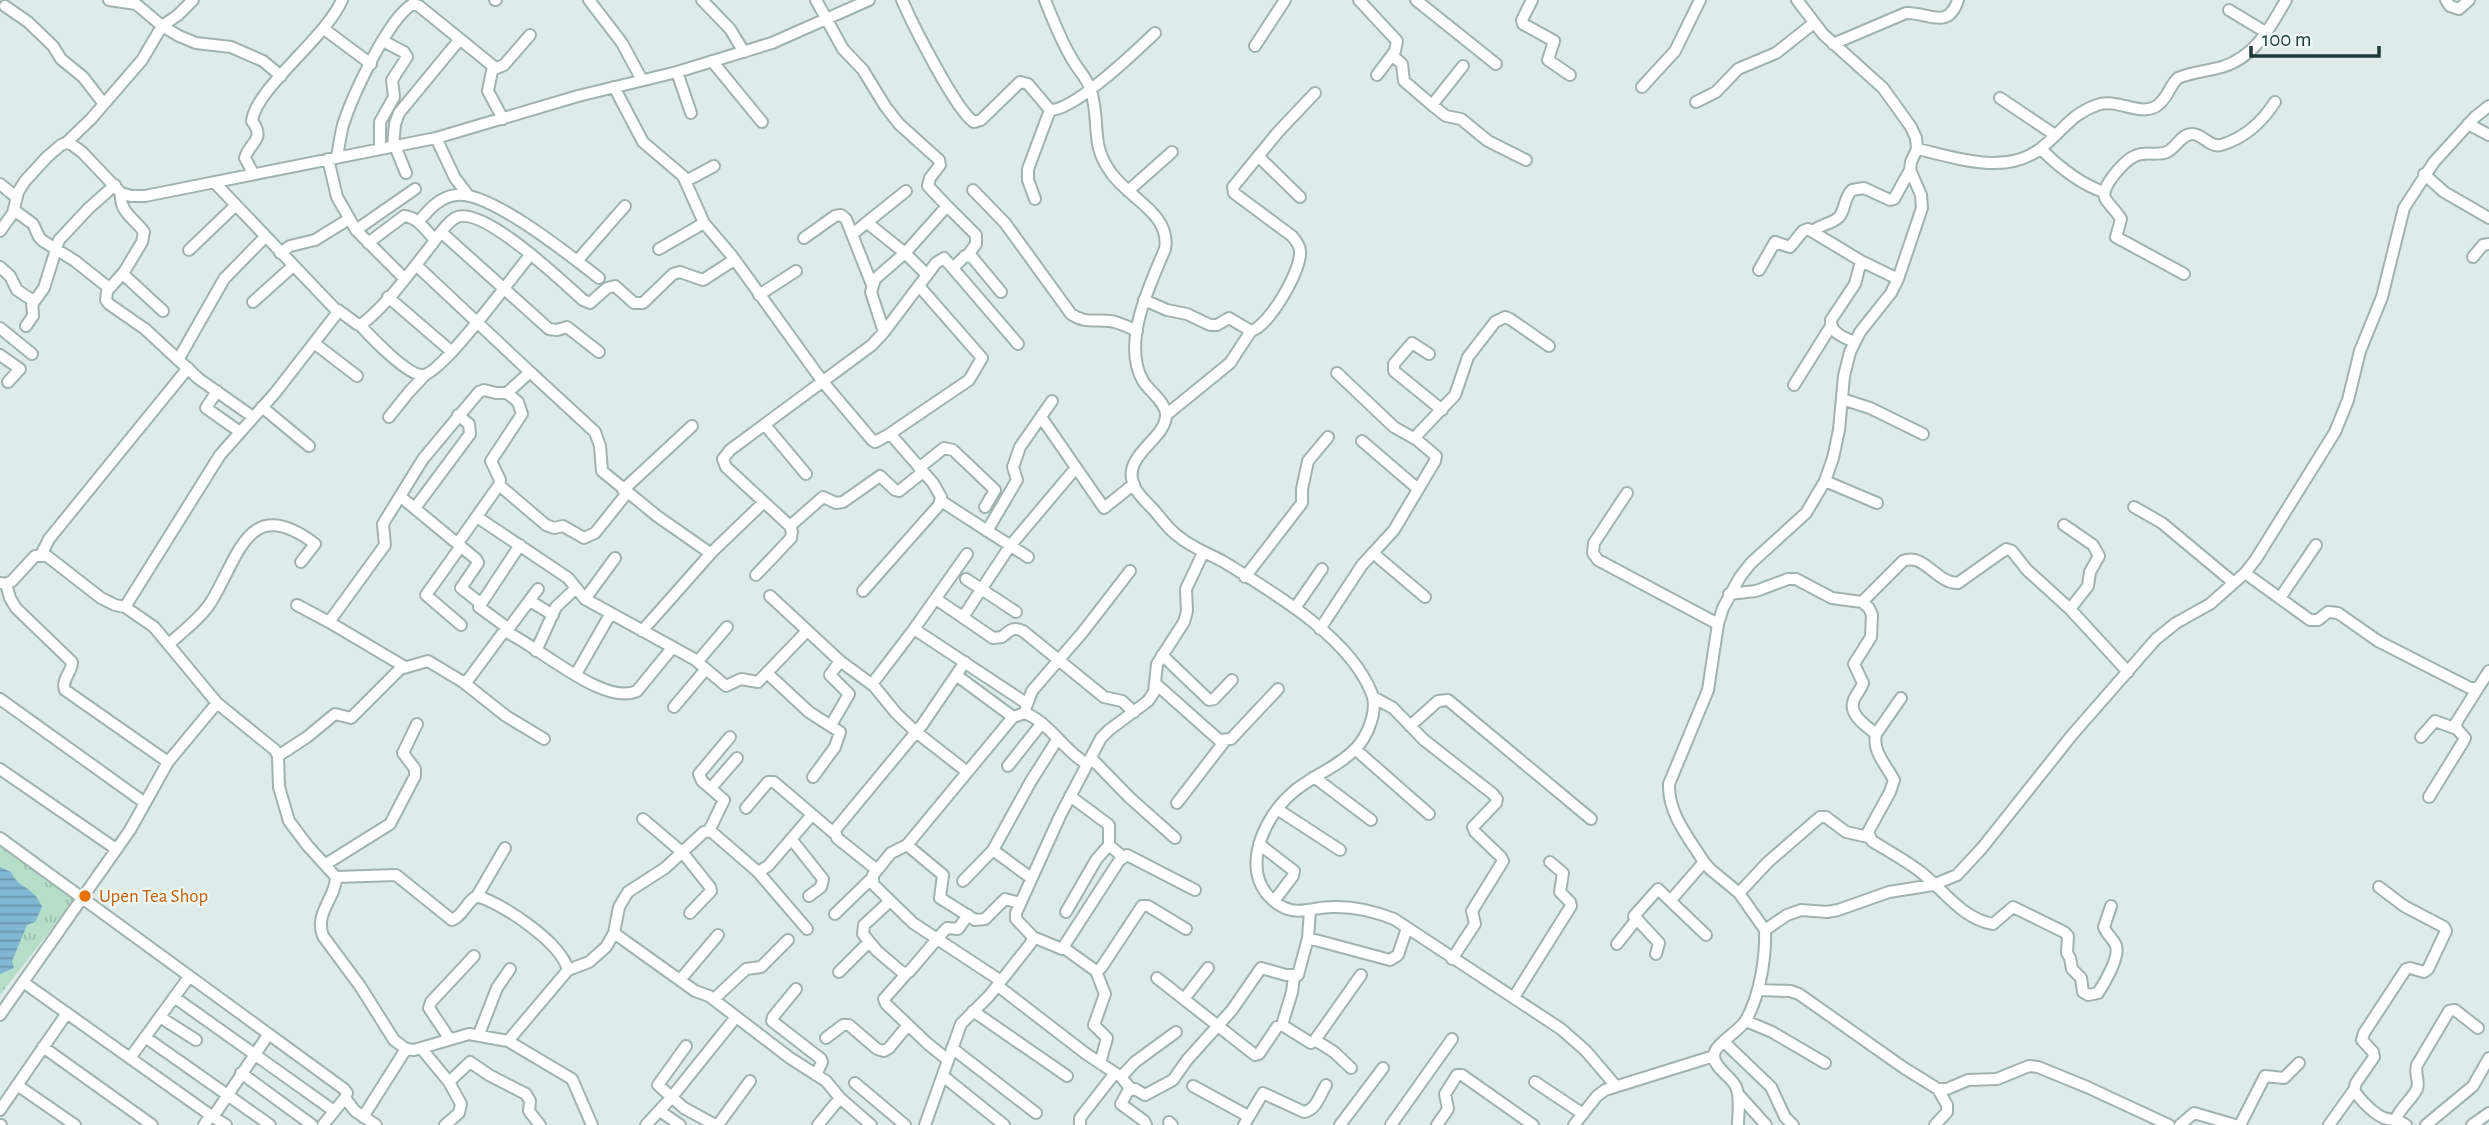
<svg xmlns="http://www.w3.org/2000/svg" width="2489" height="1125" font-family="'Alegreya Sans',sans-serif">
  <style>
    .grass { fill: url(#grass-tufts) }
    .water { fill: url(#water-rules) }
    .lines { fill: none; stroke-linecap: round; stroke-linejoin: round }
    .minor-casing { stroke: #a1b3b0; stroke-width: 14 }
    .minor { stroke: #fff; stroke-width: 10 }
    .food-dot { fill: #e8710a; stroke: #eef7f5; stroke-width: 2.5 }
    .labels { text-anchor: middle; dominant-baseline: central; stroke-width: 5; stroke-linejoin: round; paint-order: stroke }
    .food-label { font-size: 19px; fill: #c56008; stroke: #eef7f5; text-anchor: start }
  </style>
  <defs>
    <pattern id="grass-tufts" width="24" height="20" patternUnits="userSpaceOnUse" patternTransform="scale(1.75)"><rect width="24" height="20" fill="#b4dec8"/><path d="M3 7l-1-3M5 7V3M7 7l1-3M15 17l-1-3M17 17v-4M19 17l1-3" fill="none" stroke="#9abfad"/></pattern>
    <pattern id="water-rules" width="6" height="5" patternUnits="userSpaceOnUse" patternTransform="scale(1.75)"><rect width="6" height="5" fill="#81b6d4"/><path d="M0 2.5h6" fill="none" stroke="#6995ad"/></pattern>
  </defs>
  <rect width="100%" height="100%" fill="#deebe8"/>
  <!-- grass -->
  <path class="grass" d="M 0,842 L 77,896 L 0,995 Z"/>
  <!-- water -->
  <path class="water" d="M 0,867 L 11,872 C 18,889 34,886 42,907 L 35,922 L 27,925 L 12,961 L 14,968 L 0,974 Z"/>
  <g class="lines">
    <defs>
      <path id="minor" d="M 109,0 L 136,4 L 162,26 L 179,36 L 196,43 L 231,47 L 263,61 L 281,76
        M 495,0 L 496,0
        M 589,0 L 622,43 L 642,80
        M 702,0 L 730,29 L 744,52
        M 902,0 C 912,23 956,111 974,122 L 981,120 L 1020,82 L 1028,84 L 1050,110 C 1074,111 1136,51 1155,33
        M 1045,0 C 1053,20 1061,41 1072,59 C 1078,70 1088,79 1091,91 C 1101,123 1089,144 1112,174 C 1130,199 1171,214 1165,249 C 1150,285 1121,343 1143,381 C 1149,391 1167,403 1166,416 C 1165,438 1127,454 1132,479 C 1134,491 1145,501 1153,509 C 1161,518 1168,529 1178,536 C 1192,548 1208,553 1224,562 C 1274,593 1350,637 1372,694 C 1378,710 1368,736 1356,748 C 1339,767 1311,776 1292,793 C 1261,820 1236,879 1281,906 C 1298,916 1314,907 1332,907 C 1354,906 1374,911 1394,919 L 1561,1029 L 1586,1051 L 1615,1085
        M 1359,0 L 1397,41 L 1395,51 L 1377,75
        M 1416,0 L 1496,64
        M 1532,0 L 1522,20 L 1523,24 L 1554,41 L 1548,60 L 1570,75
        M 2446,0 L 2450,6 L 2459,9 L 2469,0
        M 5,6 L 28,22 L 53,46 L 61,59 L 83,77 L 104,104
        M 2229,10 L 2267,33
        M 324,29 L 371,64
        M 1833,44 L 1906,13 C 1928,12 1948,31 1958,0
        M 1255,46 L 1285,0
        M 1392,55 L 1402,64 L 1404,81 L 1432,105 L 1446,116 L 1461,119 L 1488,141 L 1526,160
        M 712,61 L 762,122
        M 494,69 L 504,65 L 530,35
        M 677,72 L 691,113
        M 614,87 L 643,142 L 683,176 L 704,223 L 732,256 L 823,382 L 872,440 L 875,442 L 888,435 L 893,437 L 933,483 L 941,497 L 939,505 L 863,591
        M 1642,87 L 1675,51 L 1700,0
        M 2000,98 L 2055,135
        M 1696,102 L 1716,92 L 1738,69 L 1776,53 L 1814,23
        M 1432,105 L 1463,66
        M 2468,124 L 2489,135
        M 436,138 L 455,178 L 468,195
        M 66,143 L 91,119 L 142,60 L 162,26 L 178,15 L 193,0
        M 393,146 L 395,124 L 399,113 L 460,39
        M 395,146 L 406,173
        M 380,148 L 380,122 L 394,97 L 392,80 L 407,57 L 404,52 L 383,41
        M 1917,149 C 1959,158 2010,178 2046,144 C 2065,128 2072,114 2097,105 C 2117,97 2143,119 2159,104 C 2168,97 2170,85 2178,78 C 2192,72 2207,71 2222,67 C 2255,57 2270,28 2286,0
        M 2041,149 C 2059,167 2080,184 2104,192
        M 1258,156 L 1300,197
        M 337,157 C 339,147 340,136 343,125 C 352,97 388,18 413,4 L 419,6 L 493,66 L 488,91 L 503,119
        M 328,159 L 337,197 L 356,230 L 404,278
        M 253,173 L 245,158 C 250,141 266,140 252,121 C 256,88 325,39 342,0
        M 2424,174 L 2444,192 L 2489,218
        M 686,181 L 714,166
        M 0,184 L 16,197
        M 973,190 L 1005,223 L 1071,314 C 1086,324 1094,319 1110,321 C 1119,322 1128,327 1137,331
        M 1128,191 L 1172,152
        M 121,193 C 119,212 134,218 144,232 L 142,242 L 124,272 L 124,275 L 163,311
        M 1035,199 L 1028,180 L 1028,169 L 1050,110
        M 947,206 L 976,235 L 976,244 L 968,255
        M 14,210 L 33,224 L 39,237 L 43,241 L 75,261 L 109,288
        M 418,222 C 429,210 439,197 456,195 C 489,190 572,257 599,278
        M 866,223 L 906,191
        M 356,230 L 415,189
        M 0,231 L 13,213 L 18,192 L 25,181 L 47,157 L 61,145 L 66,143 L 71,144 L 82,152 L 121,193 L 131,196 L 145,196 L 436,138 L 578,96 L 677,72 L 772,43 L 869,0
        M 1813,231 C 1821,224 1832,224 1839,217 C 1846,209 1843,199 1852,190 L 1864,188 L 1890,200 L 1894,199 L 1910,170
        M 441,232 L 549,329 L 557,330 L 567,327 L 599,352
        M 854,233 L 866,223 L 870,225 L 905,253 L 927,275
        M 804,238 L 835,216 L 841,215 L 846,219 L 872,285
        M 368,243 L 404,216 C 418,217 426,231 435,240
        M 659,249 L 704,223
        M 189,250 L 236,205
        M 280,253 L 290,246 L 315,240 L 349,219
        M 2473,257 L 2483,245 L 2489,244
        M 577,261 L 625,206
        M 0,267 L 10,276 L 17,290 L 32,300 L 33,316 L 26,326
        M 954,267 L 965,256 L 972,257 L 1001,292
        M 1759,270 L 1775,242 L 1790,247 L 1803,231 L 1808,229 L 1861,261 L 1898,279
        M 124,272 L 107,291 L 106,300 L 109,304 L 145,329 L 199,379 L 253,417
        M 2184,274 L 2116,237 L 2121,219 C 2117,212 2109,205 2105,198 C 2100,187 2125,160 2135,156 C 2145,151 2157,156 2167,152 C 2176,148 2182,133 2193,134 C 2204,135 2210,148 2221,145 C 2245,138 2262,122 2275,102
        M 759,295 L 796,271
        M 388,297 L 452,352
        M 1144,300 L 1167,310 L 1187,314 L 1210,325 L 1217,325 L 1229,318 L 1251,331 C 1269,326 1302,270 1300,251 C 1300,245 1295,240 1292,236 L 1234,193 L 1233,187 L 1278,132 L 1315,93
        M 253,302 L 293,266
        M 33,303 L 44,288 L 59,240 L 89,208 L 115,185
        M 338,310 L 357,324 L 362,324 C 387,305 410,272 430,247 C 437,238 445,224 455,218 C 481,203 564,283 583,300 L 590,303 L 607,288 L 615,286 L 634,303 L 643,303 L 673,274 L 680,272 L 703,280 L 734,260
        M 360,325 C 371,337 408,376 423,375 C 442,374 515,273 531,254
        M 0,328 L 32,354
        M 884,332 L 936,263 L 944,258 L 1018,344
        M 1854,342 C 1844,337 1830,333 1831,320 L 1855,284 L 1861,261
        M 314,343 L 357,376
        M 1429,354 L 1412,343 L 1394,364 L 1394,371 L 1442,410
        M 0,355 L 20,369 L 8,382
        M 178,360 L 224,279 L 265,237
        M 530,372 L 595,432 L 600,446 L 602,471 L 657,516 L 710,553
        M 1337,373 L 1394,427 L 1417,440
        M 1794,385 L 1831,326
        M 217,391 L 206,408 L 240,432
        M 1842,399 L 1870,408 L 1923,434
        M 262,407 L 309,446
        M 1166,415 L 1230,363 L 1251,331
        M 389,417 L 409,392 L 425,375
        M 1041,417 L 1104,508 L 1134,484
        M 765,425 L 806,474
        M 888,435 L 969,380 L 982,358 L 919,286
        M 1362,441 L 1418,489
        M 919,468 L 944,448 L 953,450 L 995,490 L 985,507
        M 1825,481 L 1877,503
        M 499,485 L 546,525 L 554,528 L 563,526 L 584,538 L 595,533 L 627,493
        M 623,490 L 692,426
        M 1627,493 L 1594,543 L 1593,553 L 1598,560 L 1718,624
        M 401,497 L 476,559 L 478,563 L 461,588 L 480,603
        M 941,501 L 1028,557
        M 2134,507 L 2162,523 L 2234,583
        M 415,508 L 470,434 L 469,424 L 458,415
        M 477,517 L 568,578 L 585,599 L 694,659 L 726,686 L 741,679 L 758,682 L 807,631
        M 2064,525 L 2093,545 L 2099,556 L 2090,572 L 2088,586 L 2070,609
        M 790,526 L 823,497 L 836,503 L 843,502 L 880,476 L 895,490 L 899,491 L 923,472
        M 987,531 L 1017,480 L 1013,467 L 1020,447 L 1052,401
        M 458,543 L 499,485 L 500,480 L 491,461 L 522,414 L 518,402 L 507,393
        M 1373,553 L 1394,530 L 1435,461 L 1436,456 L 1417,440 L 1417,435 L 1455,395 L 1468,357 L 1495,322 L 1505,317 L 1510,319 L 1549,346
        M 967,554 L 914,629 L 1026,703
        M 41,555 L 49,539 L 188,368
        M 2245,573 L 2310,620 L 2318,620 L 2328,612 L 2338,613 L 2378,641 L 2470,688 L 2478,688 L 2489,671
        M 756,575 L 791,538 L 792,532 L 790,526 L 726,467 L 723,459 L 730,450 L 872,345 L 884,332 L 871,292 L 875,279 L 905,253 L 947,206 L 928,186 L 930,178 L 940,165 L 939,160 L 899,124 L 885,106 L 863,70 L 843,49 L 816,0
        M 1245,577 L 1302,503 L 1302,489 L 1308,461 L 1328,437
        M 966,579 L 1016,612
        M 0,583 L 6,584 L 12,581 L 35,556 L 47,556 L 101,598 L 115,605 L 125,607 L 154,627 L 217,703 L 275,750 L 278,756 L 279,787 L 289,821 L 307,845 L 336,877 C 336,898 314,913 323,936 L 360,986 L 394,1040 L 406,1049 L 414,1050 L 469,1034 L 508,1041 L 572,1079 L 592,1125
        M 6,584 L 10,598 L 16,608 L 72,662 C 72,673 61,679 65,690 L 168,762
        M 1729,594 L 1756,591 L 1788,579 L 1796,579 L 1832,598 L 1862,602 L 1869,608 L 1872,615 L 1871,637 L 1854,664 L 1863,683 C 1861,690 1854,696 1853,703 C 1850,716 1868,727 1876,734
        M 770,596 L 840,661 L 874,686 L 896,713 L 916,732 L 966,771
        M 2280,598 L 2316,545
        M 585,599 L 615,558
        M 936,599 L 993,638 L 1002,637 C 1009,631 1013,626 1023,631 L 1104,697 L 1122,701 L 1134,712
        M 530,601 L 553,615
        M 1862,602 L 1903,561 C 1924,552 1937,584 1958,583 L 2006,549 L 2012,551 L 2027,570 L 2070,609 L 2128,672
        M 297,605 L 329,622 L 385,545 L 383,524 L 386,519 L 423,459 L 479,392 L 484,390 L 496,393 L 507,393 L 530,372 L 416,265
        M 125,607 L 220,455 L 275,393 L 338,312 L 214,182
        M 1295,608 L 1322,569
        M 963,617 L 1010,546 L 1075,469
        M 329,622 L 405,667
        M 461,625 L 426,595 L 461,546
        M 509,629 L 479,607 L 520,545
        M 1320,629 L 1362,565 L 1373,553 L 1425,597
        M 642,631 L 712,552 L 764,502
        M 506,632 L 538,589
        M 169,644 C 183,631 201,618 211,602 C 239,557 248,493 315,544 L 301,562
        M 536,651 L 556,607 L 575,589
        M 1162,655 L 1209,700 L 1214,699 L 1232,680
        M 698,661 L 727,627
        M 767,673 L 809,712 L 840,732 L 835,747 L 813,777
        M 576,674 L 611,613
        M 956,675 L 1013,717
        M 463,682 L 506,716 L 544,739
        M 872,684 L 914,629
        M 1156,684 L 1219,740 L 1231,739 L 1278,689
        M 1373,697 L 1393,708 L 1424,740 L 1493,794 L 1497,799 L 1496,803 L 1473,827 L 1475,832 L 1501,857 L 1503,861 L 1472,911 L 1475,924 L 1452,959
        M 1901,698 L 1876,734 C 1872,751 1886,765 1894,780 L 1890,792 L 1868,832 L 1872,841 C 1888,851 1907,861 1922,873 C 1944,891 1963,919 1993,924 L 2013,907 L 2064,932 L 2068,936 L 2067,953 L 2070,958 L 2072,969 L 2081,978 L 2083,992 L 2088,995 L 2098,993 C 2104,984 2120,957 2116,946 C 2114,939 2106,934 2104,927 L 2111,906
        M 0,699 L 145,803
        M 674,707 L 706,669
        M 1026,707 L 1032,691 L 1082,633 L 1130,571
        M 831,725 L 849,694 L 830,675 L 840,661
        M 1410,726 L 1438,701 L 1448,700 L 1591,819
        M 2421,737 L 2435,721 L 2457,729
        M 1355,749 L 1429,814
        M 278,756 L 307,737 L 335,714 L 351,718 L 400,669 L 428,661 L 463,682 L 468,680 L 502,634 L 506,632 C 537,645 604,707 637,691 L 673,647
        M 1091,758 L 1130,798 L 1175,838
        M 1008,766 L 1042,723
        M 0,769 L 116,849
        M 1314,777 L 1371,820
        M 711,788 L 737,758
        M 1070,796 L 1109,825 L 1109,845 L 1123,857
        M 2429,797 L 2463,742 L 2465,738 L 2457,729 L 2456,723 L 2478,688
        M 1177,803 L 1224,742
        M 746,808 L 768,782 L 774,782 L 835,834
        M 1277,809 L 1340,850
        M 643,819 L 683,853 L 710,887 L 711,891 L 690,913
        M 709,831 L 724,800 L 702,781 L 699,774 L 730,737
        M 0,838 L 344,1089 L 347,1093 L 345,1098 L 323,1125
        M 792,840 L 823,879 L 821,887 L 809,896
        M 1259,844 L 1294,871 L 1293,876 L 1274,901
        M 907,845 L 943,875 L 940,898 L 975,920 L 985,919 L 1005,899 L 1020,903
        M 326,864 L 390,824 L 415,776 L 415,769 L 403,753 L 417,724
        M 877,870 L 837,838 L 835,830 L 922,725 L 965,662
        M 758,872 L 807,929
        M 336,877 L 396,875 L 452,920 C 463,916 466,902 477,896 C 504,905 561,942 568,970 L 508,1041
        M 1031,878 L 993,850 L 1031,781 L 1057,740
        M 963,881 L 993,850
        M 2379,887 L 2404,906 L 2444,927 L 2446,931 L 2428,969 L 2424,972 L 2410,968 L 2406,969 L 2364,1033 L 2362,1040 L 2373,1052 L 2374,1057 L 2356,1083 L 2354,1090 C 2360,1100 2374,1114 2384,1118 C 2393,1121 2398,1119 2406,1125
        M 1739,893 L 1768,862 L 1820,817 L 1826,817 L 1846,832 L 1868,837
        M 477,896 L 505,848
        M 1671,900 L 1704,862
        M 890,901 L 864,925 L 863,934 L 877,951 L 903,973 L 909,972 L 944,931 L 947,928 L 958,929 L 968,915
        M 1066,912 L 1096,860 L 1109,845
        M 835,914 L 871,879
        M 1765,930 L 1787,915 L 1801,910 L 1827,912 L 1838,910 L 1889,892 L 1933,885 L 1957,875 L 1982,848 L 2072,735 L 2156,639 L 2176,623 L 2210,604 L 2245,573 L 2256,559 L 2335,432 L 2348,400 L 2360,351 L 2382,297 L 2404,208 L 2434,162 L 2475,117 L 2489,106
        M 614,933 L 695,991 L 709,996 L 790,1058 L 826,1081 L 840,1098 L 871,1125
        M 1033,937 L 1062,949 L 1119,861 L 1127,855 L 1195,890
        M 1308,938 L 1390,960 L 1398,955 L 1407,928
        M 1617,944 L 1636,920
        M 1064,948 L 1096,971 L 1101,968 L 1142,906 L 1148,906 L 1186,929
        M 1656,954 L 1659,943 L 1634,916 L 1658,889 L 1706,935
        M 568,970 L 589,962 L 606,947 L 614,933 L 619,907 L 628,892 L 665,868 L 704,832 L 709,831 L 713,833 L 758,872 L 768,866 L 811,816
        M 1096,971 L 1105,994 L 1094,1025 L 1107,1038 L 1100,1063
        M 839,972 L 869,942
        M 907,973 L 884,999 L 886,1004 L 928,1044 L 948,1060
        M 1157,978 L 1255,1055 L 1259,1054 L 1277,1027 L 1282,1025 L 1311,1043 L 1315,1040 L 1361,975
        M 680,980 L 718,935
        M 1001,981 L 913,923 L 873,884 L 873,875 L 891,853 L 907,845 L 1013,717 L 1025,713 C 1050,723 1064,751 1087,764
        M 23,982 L 213,1117 L 268,1035
        M 998,986 L 1085,1053 L 1121,1077 L 1131,1089
        M 796,989 L 773,1017 L 772,1021 L 821,1059 L 822,1062 L 816,1075
        M 1758,990 L 1790,991 L 1799,994 L 1904,1068 L 1938,1089 L 1947,1089 L 1968,1080 L 1997,1079 L 2029,1066 L 2038,1067 L 2087,1087 L 2169,1125
        M 174,997 L 334,1111
        M 1514,997 L 1571,906 L 1570,902 L 1560,892 L 1563,873 L 1550,862
        M 714,999 L 746,969 L 761,967 L 788,940
        M 1184,999 L 1208,968
        M 973,1011 L 1067,1076
        M 0,1015 L 130,830 L 168,762 L 217,703
        M 160,1017 L 196,1040
        M 1746,1021 L 1772,1032 L 1825,1063
        M 1282,1025 L 1292,992 L 1294,977
        M 479,1034 L 497,988 L 510,969
        M 145,1037 L 270,1125
        M 449,1038 L 429,1008 L 431,1002 L 474,956
        M 826,1038 L 843,1025 L 849,1025 L 877,1049 L 884,1051 L 889,1048 L 908,1025
        M 1315,1040 L 1334,1052 L 1351,1068
        M 1724,1042 L 1771,1087 L 1785,1117 L 1793,1125
        M 686,1046 L 658,1085 L 684,1108 L 715,1125
        M 43,1047 L 152,1125
        M 421,1048 L 449,1082 L 461,1104 L 459,1113 L 445,1125
        M 952,1048 L 1036,1113
        M 130,1058 L 189,977
        M 241,1073 L 312,1125
        M 943,1076 L 1004,1125
        M 1121,1077 L 1135,1062 L 1176,1032
        M 449,1082 L 470,1062 L 489,1075 L 526,1094 L 530,1101 L 529,1111 L 540,1125
        M 1535,1082 L 1583,1114
        M 855,1083 L 905,1125
        M 17,1085 L 75,1125
        M 1193,1086 L 1248,1116
        M 1739,1095 L 1766,1125
        M 345,1098 L 355,1111 L 376,1125
        M 0,1110 L 67,1013
        M 660,1111 L 680,1125
        M 363,1117 L 406,1049
        M 2396,1119 C 2401,1107 2412,1099 2417,1089 C 2420,1081 2414,1074 2417,1065 L 2449,1011 L 2455,1010 L 2478,1028
        M 1169,1122 L 1172,1125
        M 0,1125 L 1,1125
        M 204,1125 L 209,1118 L 213,1117 L 226,1125
        M 646,1125 L 671,1098 L 736,1017
        M 715,1125 L 720,1122 L 750,1081
        M 818,1125 L 840,1098
        M 925,1125 L 961,1024 L 989,996 L 1031,943 L 1033,937 L 1016,919 L 1016,913 L 1060,816 L 1101,738 L 1109,730 L 1148,701 L 1154,692 L 1157,664 L 1184,622 L 1187,611 L 1186,589 L 1203,553
        M 1080,1125 L 1080,1118 L 1115,1073
        M 1146,1125 L 1144,1121 L 1121,1104 L 1128,1091 L 1135,1089 L 1145,1095 L 1173,1080 L 1187,1060 L 1232,1010 L 1261,968 L 1286,975 L 1298,975 L 1308,938 L 1310,910
        M 1244,1125 L 1263,1093 L 1304,1112 C 1316,1110 1320,1095 1326,1085
        M 1340,1125 L 1383,1068
        M 1391,1125 L 1452,1039
        M 1437,1125 L 1448,1109 L 1445,1094 L 1457,1075 L 1462,1075 L 1533,1125
        M 1574,1125 L 1597,1096 L 1605,1090 L 1714,1056
        M 1738,1125 C 1738,1113 1741,1098 1736,1087 C 1732,1077 1714,1068 1714,1056 C 1713,1045 1740,1031 1746,1020 C 1760,995 1766,958 1765,930 L 1739,893 L 1710,869 L 1704,862 C 1689,838 1668,814 1669,784 L 1708,690 L 1718,624 L 1723,608 L 1740,577 L 1751,563 L 1806,513 L 1825,481 L 1833,458 L 1839,430 L 1844,376 L 1850,352 L 1860,332 L 1891,293 L 1898,279 L 1922,208 L 1921,195 L 1910,170 L 1911,162 L 1917,149 L 1916,138 L 1911,127 L 1883,88 L 1823,34 L 1797,0
        M 1935,1125 L 1947,1112 L 1947,1105 L 1938,1089
        M 2180,1125 L 2194,1113 L 2235,1125
        M 2240,1125 L 2265,1076 L 2284,1078 L 2299,1063
        M 2329,1125 L 2354,1090
        M 2426,1125 L 2473,1086 L 2489,1058
        M 2472,1125 L 2489,1113"/>
    </defs>
    <!-- minor casing -->
    <use href="#minor" class="minor-casing"/>
    <!-- minor -->
    <use href="#minor" class="minor"/>
  </g>
  <!-- markers -->
  <circle class="food-dot" cx="85" cy="896" r="7"/>
  <g class="labels">
    <!-- food labels -->
    <g class="food-label">
      <text x="99" y="896">Upen Tea Shop</text>
    </g>
  </g>
  <!-- scale -->
  <path d="M2251 46v10h128v-10" fill="none" stroke="#1e3b39" stroke-width="3.5"/>
  <text x="2262" y="46" font-size="21" fill="#1e3b39" stroke="#eef7f5" stroke-width="5" paint-order="stroke">100 m</text>
</svg>
